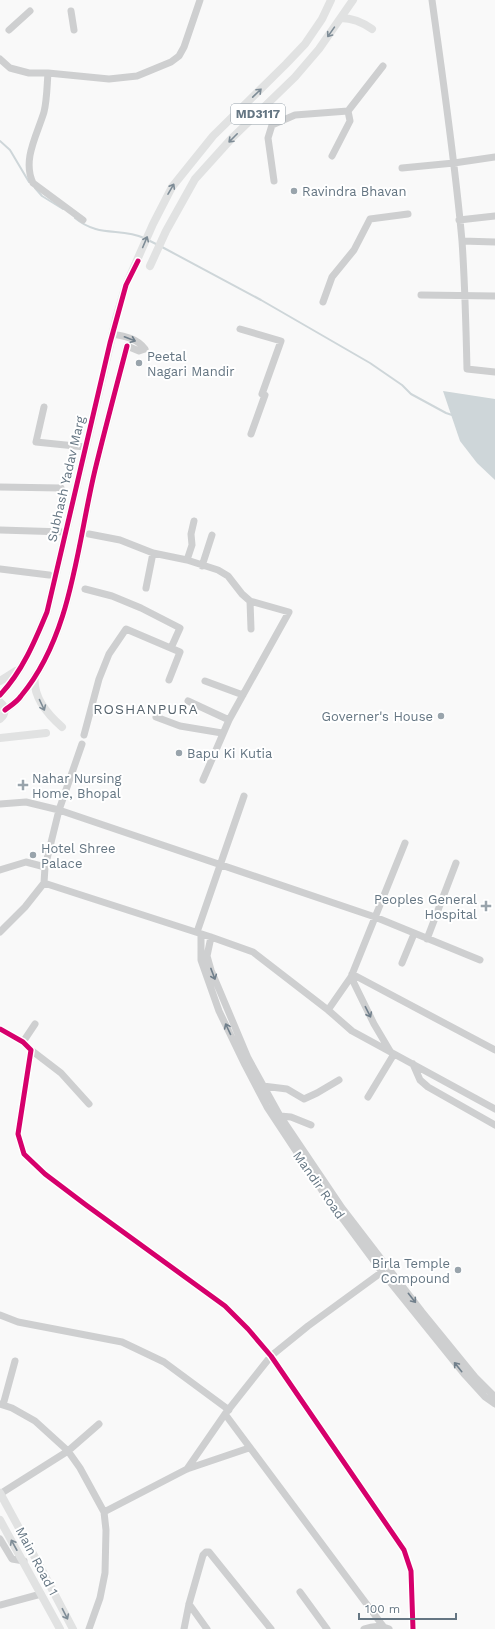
<svg xmlns="http://www.w3.org/2000/svg" width="495" height="1629" font-family="'Work Sans',sans-serif">
  <style>
    .water { fill: #ced6d9 }
    .lines { fill: none; stroke-linecap: round; stroke-linejoin: round }
    .stream { stroke: #ced6d9; stroke-width: 2 }
    .minor { stroke: #cecfd0; stroke-width: 7 }
    .major { stroke: #e1e2e2; stroke-width: 8 }
    .cycleway-casing { stroke: #fff; stroke-width: 8 }
    .cycleway { stroke: #d6006c; stroke-width: 5 }
    .oneway { stroke: #7e8c96 }
    .oneway2 { stroke: #707f8b }
    .poi-dot { fill: #99a4ac; stroke: #fff; stroke-width: 1.5 }
    .labels { text-anchor: middle; dominant-baseline: central; stroke-width: 4; stroke-linejoin: round; paint-order: stroke }
    .shield { fill: #fff; stroke: #939fa8; stroke-width: 1 }
    .shield-label { font-size: 12px; font-weight: bold; fill: #657683 }
    .poi-label { font-size: 13px; fill: #657683; stroke: #fff; text-anchor: start }
    .street-label { font-size: 13px; fill: #657683; stroke: #fff }
    .neighbourhood-label { font-size: 14px; letter-spacing: 1px; fill: #57646e; stroke: #fff }
  </style>
  <rect width="100%" height="100%" fill="#f9f9f9"/>
  <!-- water -->
  <path class="water" d="M 443,391 L 495,399 L 495,480 L 477,463 L 460,441 Z"/>
  <g class="lines">
    <!-- stream -->
    <path class="stream" d="M 0,141 L 10,150 L 29,182
      M 35,188 L 42,196 L 63,209
      M 75,218 C 99,238 121,227 144,238
      M 148,240 L 158,245
      M 162,247 L 261,300 L 370,363 L 402,385 L 411,394 L 446,413 L 452,415"/>
    <!-- minor -->
    <path class="minor" d="M 432,0 C 443,80 455,161 462,241 C 465,284 466,326 467,369 L 495,372
      M 71,11 L 74,30
      M 9,30 L 30,11
      M 0,59 L 10,68 L 29,73 L 48,73 L 109,79 L 137,76 L 171,62 L 179,56 L 184,47 L 200,0
      M 48,73 C 47,85 47,100 44,112 C 37,135 22,160 33,183 L 83,220
      M 332,156 L 350,121 L 348,111 L 383,66
      M 402,168 L 454,163 L 495,157
      M 274,181 L 268,138 L 272,125 L 295,115 L 348,111
      M 459,220 L 495,216
      M 462,241 L 495,242
      M 421,295 L 495,296
      M 323,302 L 332,277 L 354,250 L 370,219 L 408,214
      M 240,329 L 281,341 L 262,394
      M 112,334 C 124,336 137,338 145,349 L 139,351 L 127,346
      M 44,407 L 36,442 L 85,447
      M 251,434 L 265,395
      M 0,487 L 61,488
      M 0,530 L 65,532
      M 89,534 L 120,540 L 153,553 L 187,560 L 218,570 L 228,576 L 242,594 L 250,601 L 289,612 L 229,720 L 203,780
      M 187,560 L 192,545 L 191,534 L 194,521
      M 202,566 L 212,535
      M 0,569 L 49,575
      M 146,588 L 153,553
      M 85,589 L 112,596 L 141,608 L 180,628 L 171,648
      M 250,601 L 251,629
      M 205,681 L 243,695
      M 188,701 L 229,720
      M 156,717 L 180,726 L 222,733
      M 84,735 L 99,679 L 109,654 L 126,629 L 180,652 L 169,680
      M 0,804 L 26,802 L 59,810 L 375,917 L 480,960
      M 0,870 L 26,862 L 45,867
      M 44,883 L 211,937 L 253,952 L 328,1010 L 352,1031 L 495,1109
      M 0,932 L 25,907 L 44,883 L 45,867 L 59,810 L 82,744
      M 197,932 L 244,796
      M 201,934 L 201,960 L 219,1011 L 245,1065 L 267,1107 L 325,1195 L 382,1272 L 465,1375 L 485,1397 L 495,1404
      M 211,937 L 207,956 L 211,970 L 248,1058 L 280,1116 L 342,1208 L 422,1312 L 475,1377 L 495,1397
      M 427,939 L 456,863
      M 402,963 L 414,934
      M 352,974 L 495,1050
      M 351,977 L 374,1024 L 390,1051
      M 328,1010 L 351,977 L 405,843
      M 0,1029 L 23,1042 L 31,1050 L 18,1134 L 24,1154 L 45,1174 L 86,1205 L 225,1306 L 248,1329 L 271,1356 L 404,1550 L 411,1571 L 413,1629
      M 23,1042 L 35,1024
      M 31,1050 L 61,1073 L 89,1104
      M 413,1064 L 420,1080 L 428,1087 L 495,1125
      M 263,1086 L 287,1089 L 304,1099 L 317,1093 L 339,1080
      M 368,1097 L 394,1054
      M 280,1116 L 291,1117 L 311,1125
      M 0,1315 L 18,1322 L 122,1342 L 164,1362 L 229,1410
      M 0,1404 L 12,1408 L 35,1421 L 68,1451 L 80,1468 L 104,1512 L 106,1530 L 105,1573 L 100,1598 L 89,1629
      M 3,1405 L 15,1361
      M 225,1414 L 383,1626
      M 187,1469 L 225,1414 L 271,1356 L 308,1326 L 382,1272
      M 0,1494 L 68,1451 L 99,1424
      M 104,1512 L 187,1469 L 249,1448
      M 0,1539 L 12,1559 L 24,1561
      M 300,1592 L 327,1629
      M 189,1604 L 207,1629
      M 0,1605 L 41,1594
      M 184,1629 L 189,1604 L 203,1555 L 206,1552 L 209,1552 L 271,1629
      M 364,1629 C 373,1626 380,1625 389,1629"/>
    <!-- major -->
    <path class="major" d="M 341,18 C 353,18 362,22 372,29
      M 150,266 L 166,231 L 195,179 L 232,138 L 295,77 L 319,49 L 353,0
      M 35,676 C 32,697 47,714 62,727
      M 0,681 L 16,671
      M 0,695 C 22,672 35,641 47,612 L 117,315 L 126,285 L 153,224 L 172,187 L 213,136 L 286,64 L 305,44 L 322,19 L 331,0
      M 0,702 C 6,707 6,714 0,719
      M 5,710 C 10,706 17,702 21,696 C 72,635 77,545 95,470 C 105,429 116,388 127,346
      M 0,738 L 46,733
      M 0,1493 L 44,1574 L 73,1629
      M 0,1520 L 60,1629"/>
    <defs>
      <path id="cycleway" d="M 0,695 C 22,672 35,641 47,612 L 110,343 L 126,285 L 138,261
        M 5,710 C 10,706 17,702 21,696 C 72,635 77,545 95,470 C 105,429 116,388 127,346
        M 0,1029 L 23,1042 L 31,1050 L 18,1134 L 24,1154 L 45,1174 L 86,1205 L 225,1306 L 248,1329 L 271,1356 L 404,1550 L 411,1571 L 413,1629"/>
    </defs>
    <!-- cycleway casing -->
    <use href="#cycleway" class="cycleway-casing"/>
    <!-- cycleway -->
    <use href="#cycleway" class="cycleway"/>
  </g>
  <!-- one-way arrows -->
  <defs><path id="oneway-shaft" d="M-6 0H5M1.5-3L5.5 0L1.5 3" fill="none" stroke-width="1.6" stroke-linecap="round" stroke-linejoin="round"/></defs>
  <g class="oneway">
    <use href="#oneway-shaft" transform="translate(331 32) rotate(125)"/>
    <use href="#oneway-shaft" transform="translate(257 93) rotate(-44)"/>
    <use href="#oneway-shaft" transform="translate(233 138) rotate(135)"/>
    <use href="#oneway-shaft" transform="translate(171 189) rotate(-60)"/>
    <use href="#oneway-shaft" transform="translate(145 242) rotate(-67)"/>
    <use href="#oneway-shaft" transform="translate(42 705) rotate(65)"/>
    <use href="#oneway-shaft" transform="translate(14 1545) rotate(-119)"/>
    <use href="#oneway-shaft" transform="translate(65 1614) rotate(63)"/>
  </g>
  <g class="oneway2">
    <use href="#oneway-shaft" transform="translate(130 339) rotate(21)"/>
    <use href="#oneway-shaft" transform="translate(213 974) rotate(69)"/>
    <use href="#oneway-shaft" transform="translate(368 1012) rotate(63)"/>
    <use href="#oneway-shaft" transform="translate(228 1029) rotate(-115)"/>
    <use href="#oneway-shaft" transform="translate(412 1298) rotate(52)"/>
    <use href="#oneway-shaft" transform="translate(458 1367) rotate(-129)"/>
  </g>
  <!-- markers -->
  <g class="poi-dot">
    <circle cx="294" cy="191" r="4"/>
    <circle cx="139" cy="363" r="4"/>
    <circle cx="441" cy="716" r="4"/>
    <circle cx="179" cy="753" r="4"/>
    <path d="M21 779h4v4h4v4h-4v4h-4v-4h-4v-4h4z"/>
    <circle cx="33" cy="855" r="4"/>
    <path d="M484 900h4v4h4v4h-4v4h-4v-4h-4v-4h4z"/>
    <circle cx="458" cy="1270" r="4"/>
  </g>
  <g class="labels">
    <!-- shield labels -->
    <rect class="shield" x="231" y="104" width="54" height="20" rx="3"/>
    <g class="shield-label">
      <text x="258" y="114">MD3117</text>
    </g>
    <!-- poi labels -->
    <g class="poi-label">
      <text x="302" y="191">Ravindra Bhavan</text>
      <text x="147" y="356">Peetal<tspan x="147" dy="15">Nagari Mandir</tspan></text>
      <text x="433" y="716" text-anchor="end">Governer's House</text>
      <text x="187" y="753">Bapu Ki Kutia</text>
      <text x="32" y="778">Nahar Nursing<tspan x="32" dy="15">Home, Bhopal</tspan></text>
      <text x="41" y="848">Hotel Shree<tspan x="41" dy="15">Palace</tspan></text>
      <text x="477" y="899" text-anchor="end">Peoples General<tspan x="477" dy="15">Hospital</tspan></text>
      <text x="450" y="1263" text-anchor="end">Birla Temple<tspan x="450" dy="15">Compound</tspan></text>
    </g>
    <!-- street labels -->
    <g class="street-label">
      <text transform="translate(66 479) rotate(-77)">Subhash Yadav Marg</text>
      <text transform="translate(319 1185) rotate(55)">Mandir Road</text>
      <text transform="translate(37 1561) rotate(62)">Main Road 1</text>
    </g>
    <!-- neighbourhood labels -->
    <g class="neighbourhood-label">
      <text x="146" y="709">ROSHANPURA</text>
    </g>
  </g>
  <!-- scale -->
  <path d="M359 1613v6h97v-6" fill="none" stroke="#657683" stroke-width="2"/>
  <text x="365" y="1613" font-size="12" fill="#657683" stroke="#ffffff" stroke-width="3" paint-order="stroke">100 m</text>
</svg>
